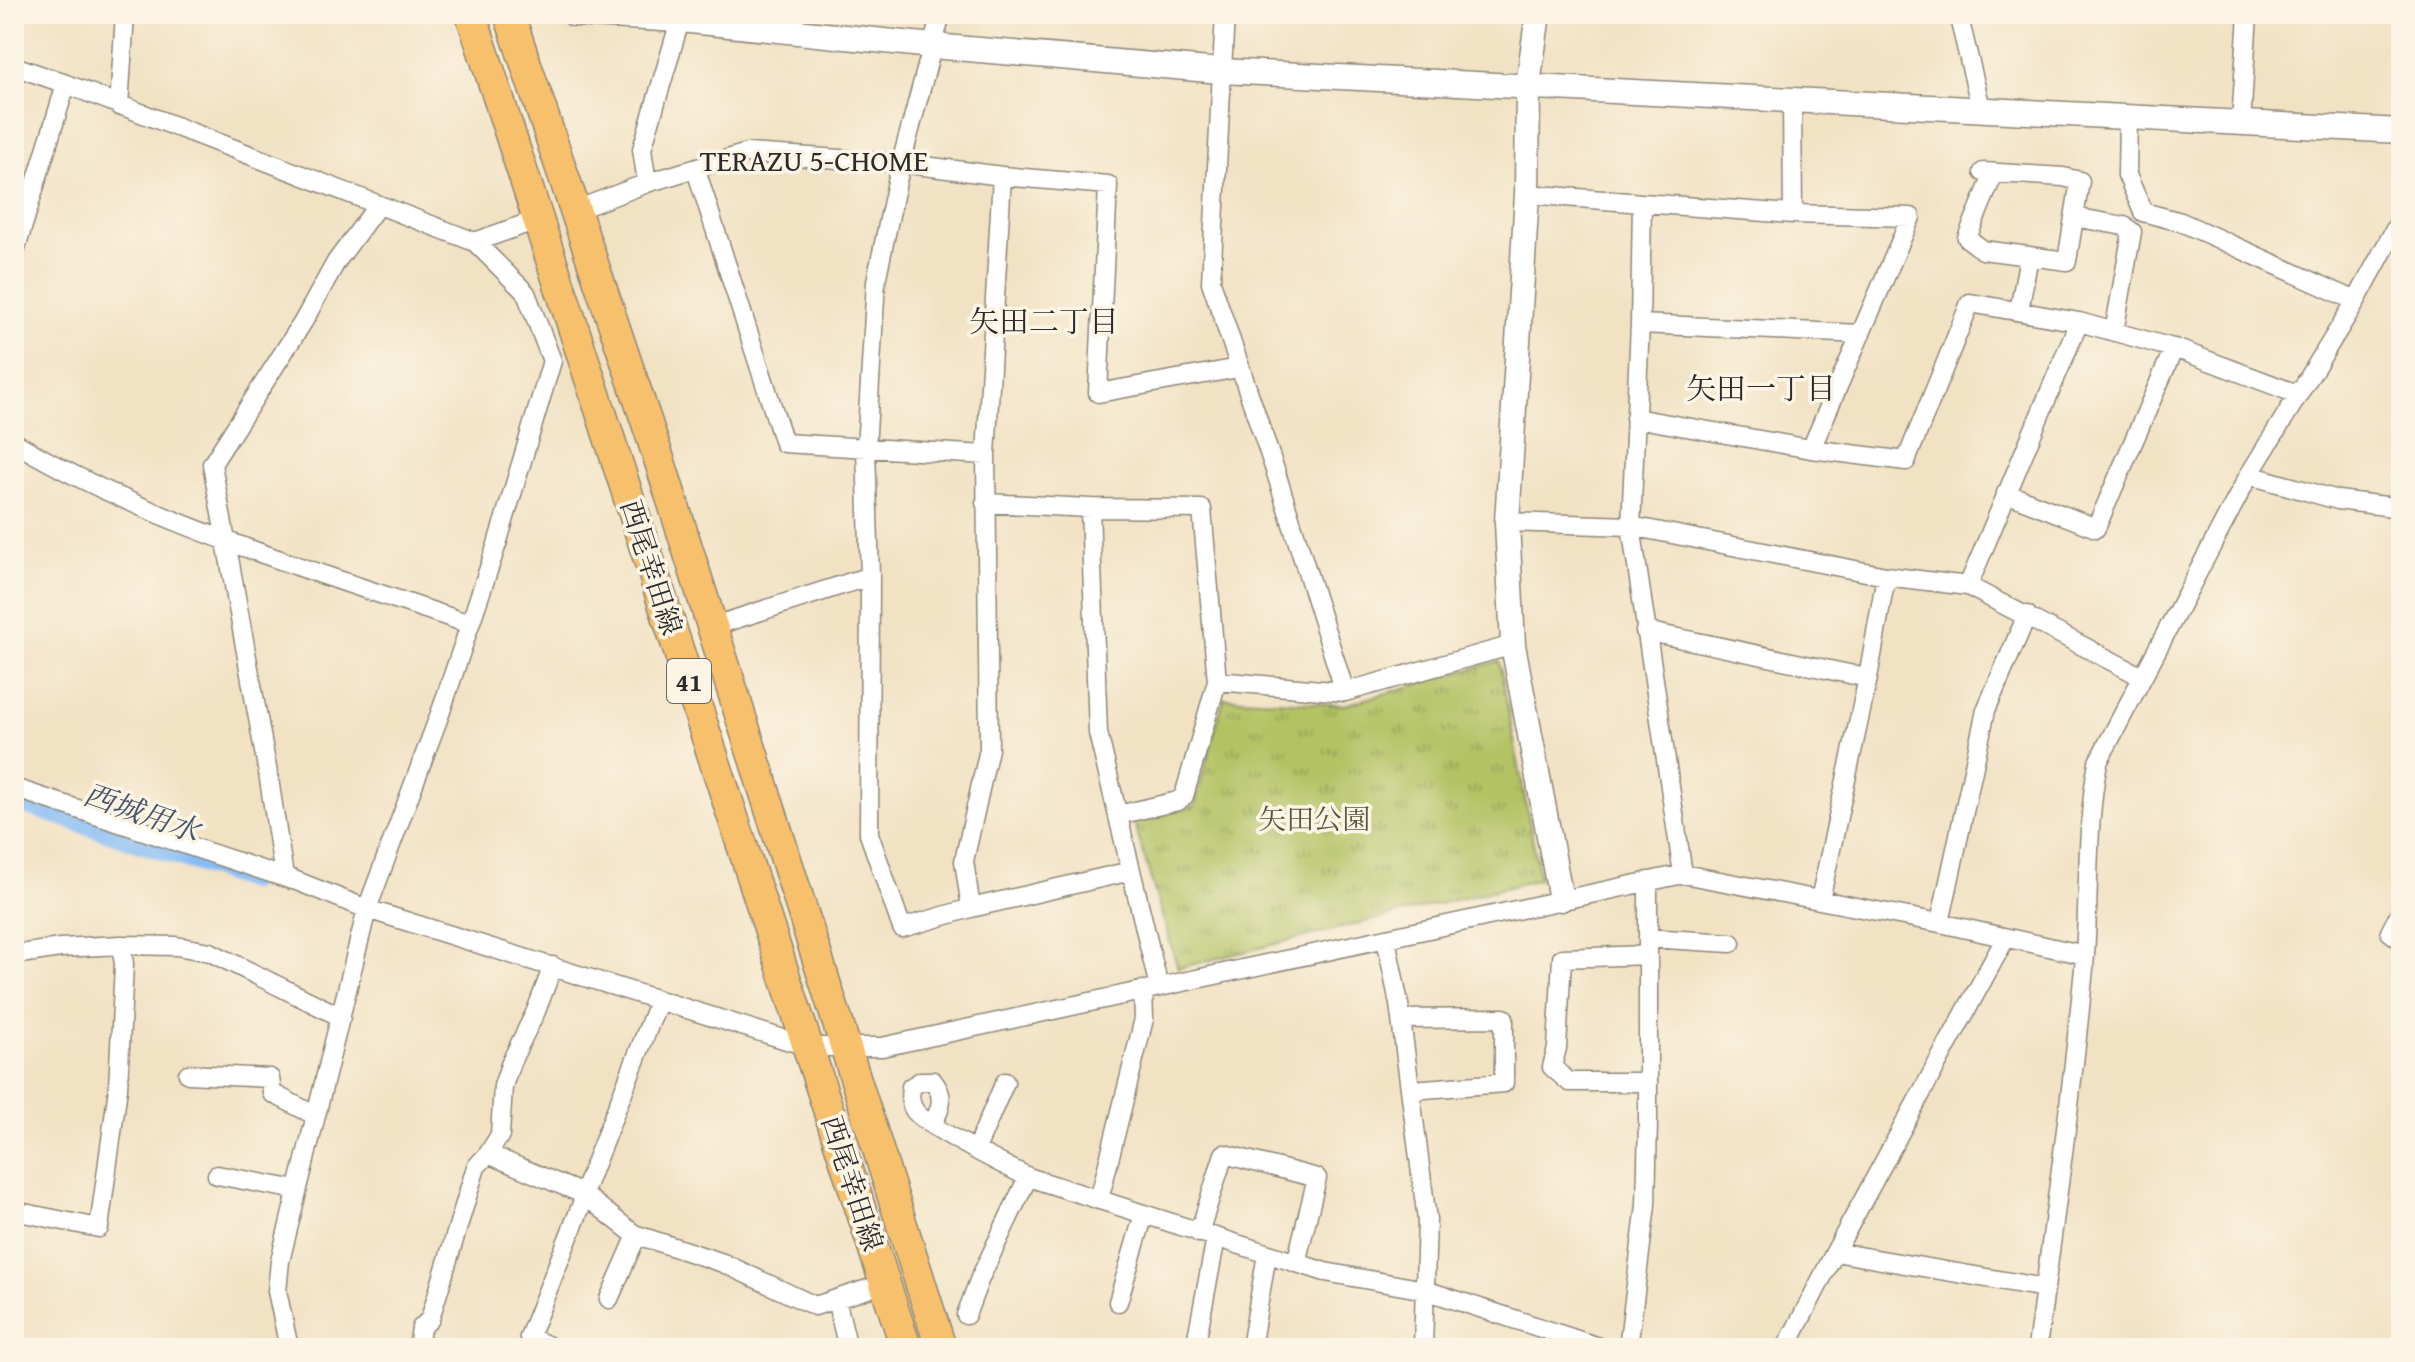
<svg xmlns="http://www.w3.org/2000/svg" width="2415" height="1362" font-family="'Gentium Book Plus','Noto Serif JP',serif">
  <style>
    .park { fill: url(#park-tufts); stroke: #6f7648; stroke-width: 2 }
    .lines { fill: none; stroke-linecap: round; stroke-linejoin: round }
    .canal { stroke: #85bcf5; stroke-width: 20 }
    .minor-casing { stroke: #8e8678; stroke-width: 21 }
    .tertiary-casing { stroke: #8e8678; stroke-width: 27 }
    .primary-casing { stroke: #8e8678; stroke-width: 33 }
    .minor { stroke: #fff; stroke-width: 18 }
    .tertiary { stroke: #fff; stroke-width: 24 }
    .primary { stroke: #f7c06c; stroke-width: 30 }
    .labels { text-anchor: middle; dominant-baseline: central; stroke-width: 7; stroke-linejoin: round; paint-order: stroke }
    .shield { fill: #fcf5e5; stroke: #6a6863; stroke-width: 2 }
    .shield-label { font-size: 26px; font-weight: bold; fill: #2b2b2b }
    .street-label { font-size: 28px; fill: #2b2b2b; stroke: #fcf5e5 }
    .park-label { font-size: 28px; fill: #54583c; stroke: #fcf5e5 }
    .neighbourhood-label { font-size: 30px; fill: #2b2b2b; stroke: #fcf5e5 }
    .water-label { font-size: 30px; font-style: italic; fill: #465668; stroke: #fcf5e5 }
  </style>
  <defs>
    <pattern id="park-tufts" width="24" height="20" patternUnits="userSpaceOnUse" patternTransform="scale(2)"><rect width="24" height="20" fill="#b3c264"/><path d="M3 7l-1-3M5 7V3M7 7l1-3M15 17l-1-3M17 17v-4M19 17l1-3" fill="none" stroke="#929e53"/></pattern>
  </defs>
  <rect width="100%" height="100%" fill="#fcf5e5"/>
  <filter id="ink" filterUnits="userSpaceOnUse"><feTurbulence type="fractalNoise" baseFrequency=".0125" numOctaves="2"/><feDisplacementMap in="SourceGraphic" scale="16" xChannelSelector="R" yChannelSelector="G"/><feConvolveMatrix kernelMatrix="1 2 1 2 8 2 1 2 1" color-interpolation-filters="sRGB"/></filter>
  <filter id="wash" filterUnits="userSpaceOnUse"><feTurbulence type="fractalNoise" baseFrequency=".006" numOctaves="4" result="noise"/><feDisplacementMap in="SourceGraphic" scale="32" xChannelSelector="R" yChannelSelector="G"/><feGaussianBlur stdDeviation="1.8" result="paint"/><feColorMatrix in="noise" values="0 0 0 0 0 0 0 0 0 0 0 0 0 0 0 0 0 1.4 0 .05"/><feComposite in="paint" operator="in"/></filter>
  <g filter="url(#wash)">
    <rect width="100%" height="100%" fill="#f1e2c4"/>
    <!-- park -->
    <path class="park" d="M 1499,661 L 1540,879 L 1178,968 L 1133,820 L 1194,807 L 1224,698 L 1345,705 Z"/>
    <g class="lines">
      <!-- canal -->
      <path class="canal" d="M 14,800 L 251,880"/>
    </g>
  </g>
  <g filter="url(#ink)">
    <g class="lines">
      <defs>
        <path id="minor" d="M 941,14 L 901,163 L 876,281 L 866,449 L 870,576 L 869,834 L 902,928 L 971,908 L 1131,871
          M 1225,14 L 1211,282 L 1276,473 L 1345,692
          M 1958,14 L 1981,108
          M 14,66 L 66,84 L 475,242 L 526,293 L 552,361 L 497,544 L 441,711 L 367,909 L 280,1261 L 277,1291 L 289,1348
          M 1792,102 L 1793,214
          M 119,106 L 125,14
          M 2128,116 L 2127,175 L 2143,212 L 2181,222 L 2356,301
          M 2241,123 L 2248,14
          M 696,170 L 784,443 L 986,455
          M 1983,172 L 2063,177 L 2080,181 L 2067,261 L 1983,250 L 1967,238 L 1994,173
          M 647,183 L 642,149 L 682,14
          M 1527,194 L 1642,203
          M 378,205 L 336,262 L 303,322 L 212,464 L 269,779 L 284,876 L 367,909 L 809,1047 L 882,1047 L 1683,874 L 1940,923 L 2085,955
          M 576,210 L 647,183 L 747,153 L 901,163 L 1002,176 L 1108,185 L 1098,393 L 1239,368
          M 2074,217 L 2124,226 L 2132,232 L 2114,332
          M 475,242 L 539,219
          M 14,255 L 66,84
          M 2019,311 L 2029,256
          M 1640,324 L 1861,334
          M 1635,418 L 1811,449
          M 14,442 C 154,526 316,571 469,624
          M 2249,475 L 2338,500 L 2401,508
          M 2006,493 L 2096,528 L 2174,348
          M 985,503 L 1090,508 L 1098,733 L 1159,987
          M 1090,508 L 1202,509 L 1217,681
          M 1507,522 L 1631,526 L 1886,576 L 1968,586 L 2142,677
          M 1968,586 L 2079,322
          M 711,627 L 870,576
          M 1645,631 L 1868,678
          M 14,788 L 292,880
          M 1118,815 L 1178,801 L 1184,796 L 1217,681 L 1345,692 L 1513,645
          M 1683,874 L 1631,526 L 1640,324 L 1642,203 L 1793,214 L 1911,217 L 1811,449 L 1906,461 L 1970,303 L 2079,322 L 2180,350 L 2297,394
          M 1820,900 L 1868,678 L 1886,576
          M 971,908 L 964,861 L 989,749 L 986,455 L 1002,176
          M 2401,911 L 2390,932 L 2401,940
          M 1940,923 L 1986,710 L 2027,615
          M 1648,938 L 1731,943
          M 1386,939 L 1399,1004 L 1427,1220 L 1423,1348
          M 121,945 L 176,946 L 210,952 L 341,1017
          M 14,955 L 60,948 L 121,945 L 124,964 L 118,1088 L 99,1228 L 14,1211
          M 1648,955 L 1562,958 L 1557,1048 L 1552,1067 L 1569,1082 L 1648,1082
          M 553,966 L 536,1011 L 511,1062 L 503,1086 L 500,1135 L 488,1154 L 583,1194
          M 659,1000 L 583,1194 L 634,1234 L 723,1263 L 815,1306 L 886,1283
          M 1401,1019 L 1504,1018 L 1504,1083 L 1411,1090
          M 188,1074 L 270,1078 L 272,1093 L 316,1116
          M 932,1124 C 942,1108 945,1096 933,1081 L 921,1081 L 911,1087 C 910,1095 909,1103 915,1111 C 925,1126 1008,1167 1028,1177 L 1325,1272 L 1425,1290 L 1602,1348
          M 976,1149 L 1005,1082
          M 217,1175 L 297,1190
          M 1099,1200 L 1144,1019 L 1143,990
          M 1199,1233 L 1224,1154 L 1317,1178 L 1296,1263
          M 1835,1252 L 2045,1288
          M 609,1299 L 637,1235
          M 836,1299 L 848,1348
          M 1118,1302 L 1144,1214
          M 966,1315 L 980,1278 L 1028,1177
          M 418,1348 L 421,1328 L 430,1319 L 476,1167 L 488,1154
          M 553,1348 L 529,1337 L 585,1196
          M 1195,1348 L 1216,1238
          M 1251,1348 L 1267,1254
          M 1628,1348 L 1646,1205 L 1648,1122 L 1648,881
          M 1786,1348 L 1835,1252 L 2005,939
          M 2037,1348 C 2054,1221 2072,1095 2084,968 C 2090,900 2085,830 2098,762 L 2249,475 L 2356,301 L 2401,218"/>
        <path id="tertiary" d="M 574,14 L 680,20 L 933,46 L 1221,71 L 2401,131
          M 1538,14 L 1528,85 L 1527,194 L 1507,522 L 1513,645 L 1561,899"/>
        <path id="primary" d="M 471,14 L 906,1348
          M 509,14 L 659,459 L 941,1348"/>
      </defs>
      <!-- minor casing -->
      <use href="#minor" class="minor-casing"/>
      <!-- tertiary casing -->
      <use href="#tertiary" class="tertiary-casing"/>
      <!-- primary casing -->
      <use href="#primary" class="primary-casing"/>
      <!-- minor -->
      <use href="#minor" class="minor"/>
      <!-- tertiary -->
      <use href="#tertiary" class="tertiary"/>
      <!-- primary -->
      <use href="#primary" class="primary"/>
    </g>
  </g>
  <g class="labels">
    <!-- shield labels -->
    <rect class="shield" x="667" y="659" width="44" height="44" rx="6"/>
    <g class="shield-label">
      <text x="689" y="681">41</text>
    </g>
    <!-- street labels -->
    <g class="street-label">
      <text transform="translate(652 567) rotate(72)">西尾幸田線</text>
      <text transform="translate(853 1183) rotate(72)">西尾幸田線</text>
    </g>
    <!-- park labels -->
    <g class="park-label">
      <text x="1314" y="818">矢田公園</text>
    </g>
    <!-- neighbourhood labels -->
    <g class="neighbourhood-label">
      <text x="814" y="160">TERAZU 5-CHOME</text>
      <text x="1044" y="321">矢田二丁目</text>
      <text x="1761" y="388">矢田一丁目</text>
    </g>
    <!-- water labels -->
    <g class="water-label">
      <text transform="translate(142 812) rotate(19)">西城用水</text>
    </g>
  </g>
  <!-- margin -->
  <rect width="2415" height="1362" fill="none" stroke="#fcf5e5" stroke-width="48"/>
</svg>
